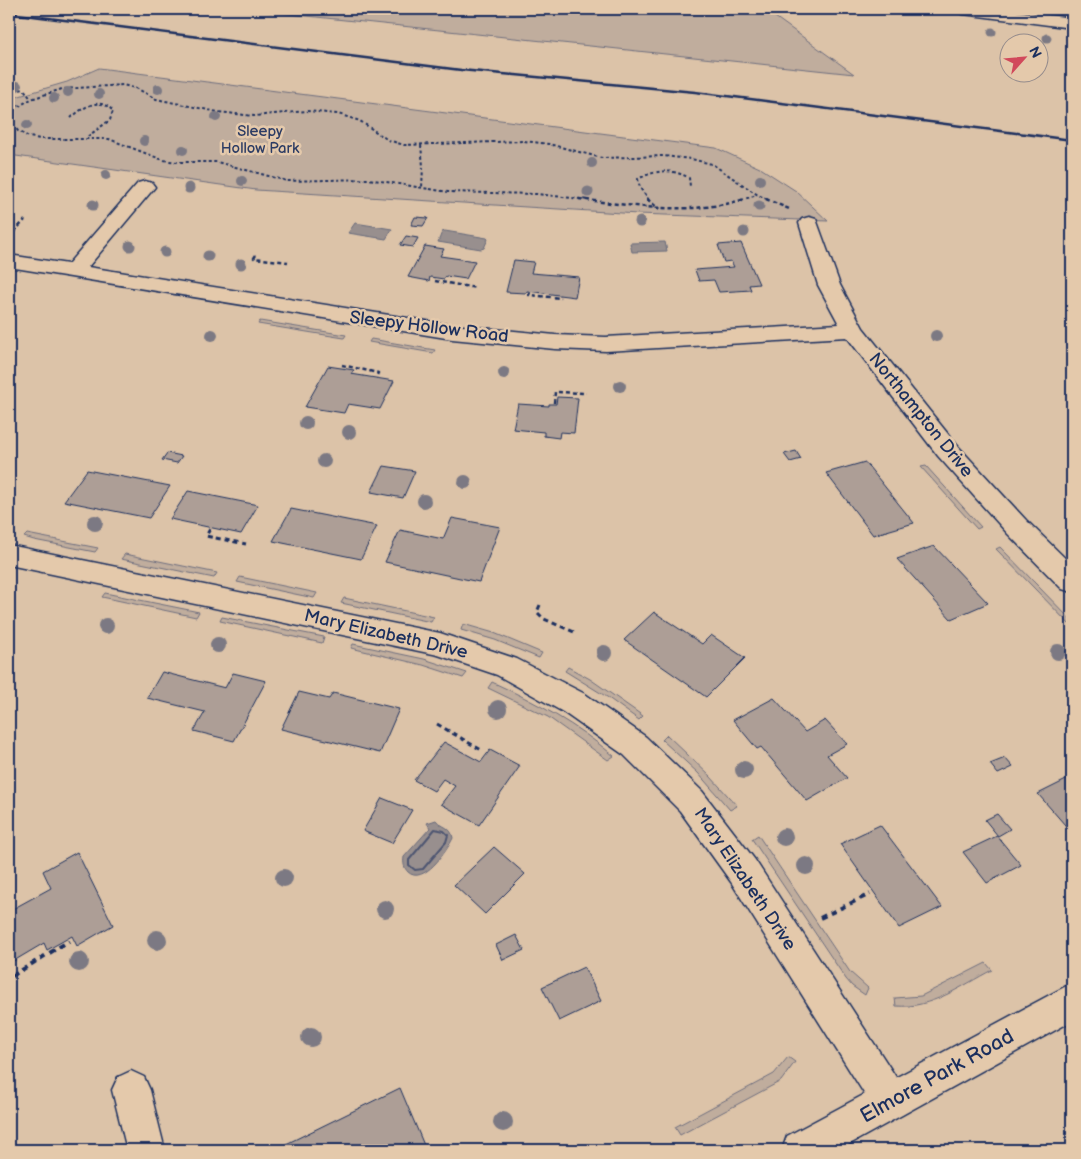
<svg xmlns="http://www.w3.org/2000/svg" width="1081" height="1159" font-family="'Balsamiq Sans',sans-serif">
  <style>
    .green { fill: #c0ad9d; stroke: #6e6e7e }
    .water { fill: #988f8e; stroke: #66697b }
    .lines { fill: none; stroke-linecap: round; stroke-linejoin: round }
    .shore { stroke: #4d5571; stroke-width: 2 }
    .building { fill: #ad9e96; stroke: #1b2f5e }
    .minor-casing { stroke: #1b2f5e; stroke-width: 3 }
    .tertiary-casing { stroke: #1b2f5e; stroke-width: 3 }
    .path-far3 { stroke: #1b2f5e; stroke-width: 2; stroke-dasharray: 3 2.5; stroke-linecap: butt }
    .path-far2 { stroke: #1b2f5e; stroke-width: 2.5; stroke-dasharray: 4 3; stroke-linecap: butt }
    .path-far1 { stroke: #1b2f5e; stroke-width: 3; stroke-dasharray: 5 4; stroke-linecap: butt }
    .path { stroke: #1b2f5e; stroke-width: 4; stroke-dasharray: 6 5; stroke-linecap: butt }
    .minor { fill: #e4c9ab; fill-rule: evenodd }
    .tertiary { fill: #e4c9ab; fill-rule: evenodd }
    .rail { stroke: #1b2f5e; stroke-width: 2.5 }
    .tree { fill: #7b7983 }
    .labels { text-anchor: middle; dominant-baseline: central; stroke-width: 5; stroke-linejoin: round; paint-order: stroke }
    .far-park-label { font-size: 15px; fill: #2c3c64; stroke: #e4c9ab }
    .street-label { font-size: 18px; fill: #1b2f5e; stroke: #e4c9ab }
    .near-street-label { font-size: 21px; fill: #1b2f5e; stroke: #e4c9ab }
  </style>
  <rect width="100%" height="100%" fill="#dcc3a8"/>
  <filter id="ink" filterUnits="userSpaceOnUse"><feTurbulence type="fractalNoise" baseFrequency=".02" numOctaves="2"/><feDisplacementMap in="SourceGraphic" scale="10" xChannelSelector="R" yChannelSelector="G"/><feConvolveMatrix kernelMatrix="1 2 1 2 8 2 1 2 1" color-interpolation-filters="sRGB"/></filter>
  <g filter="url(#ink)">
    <!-- green -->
    <path class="green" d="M 241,9 L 764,9 L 854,74 Z
      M 99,68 L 716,148 L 762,169 L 796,191 L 828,221 L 638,214 L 256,190 L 9,155 L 9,99 L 67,82 Z
      M 260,321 L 346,335 L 344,338 L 258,324 Z
      M 371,339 L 435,350 L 433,353 L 369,342 Z
      M 926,466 L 981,527 L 977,529 L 921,467 Z
      M 27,534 L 98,548 L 95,552 L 34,540 L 24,537 Z
      M 1000,547 L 1072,621 L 1072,627 L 996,549 Z
      M 125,554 L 217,573 L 214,578 L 121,559 Z
      M 240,577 L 317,593 L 314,598 L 237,582 Z
      M 105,593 L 199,612 L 196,617 L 102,597 Z
      M 344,598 L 434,617 L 431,622 L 341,603 Z
      M 222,617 L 324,637 L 322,643 L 220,621 Z
      M 463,624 L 494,633 L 542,653 L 539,658 L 495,640 L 461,630 Z
      M 353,644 L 424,659 L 467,673 L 463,678 L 423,665 L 351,648 Z
      M 568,667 L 590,679 L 643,716 L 639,720 L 607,697 L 565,671 Z
      M 492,682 C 536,702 577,725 614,756 L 608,760 L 548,717 L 488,688 Z
      M 667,735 L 711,777 L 737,806 L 730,810 L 698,773 L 662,740 Z
      M 758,835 L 850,972 L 868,988 L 865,995 L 852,986 L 846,979 L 752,839 Z
      M 986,963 L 992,970 C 961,986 931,1009 896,1006 L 895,998 L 921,996 Z
      M 788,1057 L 795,1062 L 781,1081 L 680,1135 L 675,1127 L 774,1074 Z"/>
    <!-- water -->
    <path class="water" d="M 355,223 L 392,229 L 386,239 L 348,233 Z
      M 445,231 L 487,238 L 488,239 L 484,248 L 481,249 L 438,242 L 442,232 Z
      M 665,242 L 667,251 L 632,252 L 630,243 Z
      M 436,820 C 442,828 451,826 453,838 C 447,851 423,886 408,872 C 404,868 403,863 404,857 L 430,828 L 427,823 Z"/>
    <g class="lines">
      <!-- shore -->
      <path class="shore" d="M 435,829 L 444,831 L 448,835 L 446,842 L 423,869 L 415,870 L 409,865 L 409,860 Z"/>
    </g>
    <!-- building -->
    <path class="building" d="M 415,217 L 428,218 L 423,226 L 411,225 Z
      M 406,236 L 418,238 L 413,247 L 400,245 Z
      M 741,243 L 759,284 L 749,285 L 751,290 L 719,292 L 714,280 L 699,281 L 695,270 L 734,267 L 731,261 L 724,262 L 718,245 Z
      M 425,246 L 444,249 L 440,256 L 475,261 L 466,279 L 446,276 L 444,279 L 430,277 L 429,281 L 408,277 Z
      M 514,260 L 534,262 L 531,273 L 579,277 L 575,297 L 527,291 L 526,293 L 506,292 Z
      M 328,366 L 354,370 L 351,374 L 394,381 L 380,409 L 348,404 L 344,413 L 305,407 Z
      M 557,397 L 578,398 L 574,433 L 560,432 L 559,438 L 544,436 L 544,432 L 513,429 L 518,404 L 549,406 L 549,404 L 556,404 Z
      M 796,451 L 801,459 L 790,462 L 784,454 Z
      M 167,453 L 182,456 L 177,463 L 162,460 Z
      M 865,462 L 914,523 L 873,535 L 826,473 Z
      M 384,466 L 415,471 L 403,498 L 371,492 Z
      M 87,470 L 170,486 L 149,518 L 64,501 Z
      M 188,491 L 258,505 L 241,534 L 170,519 Z
      M 291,509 L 377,526 L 361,559 L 273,541 Z
      M 452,518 L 500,527 L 479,582 L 385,562 L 400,530 L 443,539 Z
      M 934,546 L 988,603 L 951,619 L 897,559 Z
      M 654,612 L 702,644 L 711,635 L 745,658 L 706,697 L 624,640 Z
      M 162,672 L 225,688 L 233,673 L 266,681 L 234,741 L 194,731 L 205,712 L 147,698 Z
      M 299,692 L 329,699 L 333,693 L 399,709 L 380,753 L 281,729 Z
      M 774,698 L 805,732 L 825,720 L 847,744 L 827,755 L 847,778 L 807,801 L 761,747 L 757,749 L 733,720 Z
      M 444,742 L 481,762 L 490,750 L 520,766 L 479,825 L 441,804 L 455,786 L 443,779 L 434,791 L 414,780 Z
      M 1005,758 L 1013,767 L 998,774 L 990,764 Z
      M 1072,777 L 1072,833 L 1038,794 Z
      M 382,798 L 412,810 L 392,843 L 363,831 Z
      M 997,814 L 1010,829 L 998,836 L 985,820 Z
      M 880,825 L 942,907 L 899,928 L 840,844 Z
      M 997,836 L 1021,865 L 987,883 L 963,852 Z
      M 494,847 L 525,874 L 485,914 L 454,885 Z
      M 77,852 L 113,925 L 77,946 L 72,936 L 47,950 L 44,943 L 12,962 L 9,954 L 9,911 L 51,888 L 43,871 Z
      M 516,935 L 524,950 L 503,960 L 496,945 Z
      M 584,967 L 601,1001 L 559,1021 L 542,987 Z
      M 400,1088 L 426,1150 L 286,1150 L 284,1145 Z"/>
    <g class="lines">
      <defs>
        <path id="minor" d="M 955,9 L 999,9 L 1072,18 L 1072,28 L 963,14 L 957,12 Z
          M 145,181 L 152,183 L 155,187 L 88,267 L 452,325 L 555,335 L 606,337 L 839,324 L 818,285 L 799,223 L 802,219 L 809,217 L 816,219 L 840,285 L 863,328 L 956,444 L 1026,520 L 1072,565 L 1072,592 L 1062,589 L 1008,534 L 938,456 L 847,337 L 606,351 L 555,349 L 452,339 L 9,267 L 9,255 L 68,264 L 138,183 Z
          M 9,545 L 440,633 L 517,659 L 585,694 L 646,737 L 702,791 L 755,860 L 903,1088 L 909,1101 L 903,1114 L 890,1120 L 877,1114 L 731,882 L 680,811 L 624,755 L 563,712 L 497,675 L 438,655 L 9,565 Z
          M 131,1071 L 144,1077 L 150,1090 L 165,1150 L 127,1150 L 112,1090 L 118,1077 Z"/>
        <path id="tertiary" d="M 1072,983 L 1072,1021 L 839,1150 L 782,1150 L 787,1136 Z"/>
      </defs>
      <!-- minor casing -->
      <use href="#minor" class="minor-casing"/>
      <!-- tertiary casing -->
      <use href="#tertiary" class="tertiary-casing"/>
      <!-- path-far3 -->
      <path class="path-far3" d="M 9,92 L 24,89 L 31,99
        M 9,112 L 31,99 L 62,89 L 123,85 L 138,89 L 156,99 L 218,112 L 254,116 L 306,111 L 338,114 L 360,121 L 388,140 L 404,145 L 524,141 L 549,144 L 602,158 L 663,156 L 691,159 L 712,164 L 758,195 L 769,200
        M 71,118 C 83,107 100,96 113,111 L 110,120 L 87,137
        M 9,121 L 18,131 L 29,137 L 41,139 L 109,139 L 163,160 L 177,162 L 217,162 L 287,181 L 368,179 L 448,192 L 537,194 L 589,200
        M 421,145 L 423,166 L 422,188
        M 649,200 L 640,188 L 638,179 C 655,170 672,168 689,178 L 690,186
        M 741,200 L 757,195"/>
      <!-- path-far2 -->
      <path class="path-far2" d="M 579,199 C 635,206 690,216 745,199
        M 647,199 L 659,209
        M 766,199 L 789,209
        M 9,237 L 25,220
        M 256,255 L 254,258 L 288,262
        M 435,281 L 476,288
        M 530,292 L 529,295 L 561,298
        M 342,365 L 378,373 L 376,377
        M 554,403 L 555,392 L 586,393"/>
      <!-- path-far1 -->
      <path class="path-far1" d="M 210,529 L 206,536 L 246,544
        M 540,605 L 537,612 L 544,619 L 574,632
        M 437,724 L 483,751"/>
      <!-- path -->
      <path class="path" d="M 820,918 L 870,894
        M 12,976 L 69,941"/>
      <!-- minor -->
      <use href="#minor" class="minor"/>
      <!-- tertiary -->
      <use href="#tertiary" class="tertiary"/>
      <!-- rail -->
      <path class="rail" d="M 9,13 L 461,70 L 695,92 L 1072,140"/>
    </g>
    <!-- trees -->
    <g class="tree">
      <circle cx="992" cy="32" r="4.5"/>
      <circle cx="1047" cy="38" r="4.5"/>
      <circle cx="17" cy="86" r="5"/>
      <circle cx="158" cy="89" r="5"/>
      <circle cx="68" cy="92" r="5"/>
      <circle cx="99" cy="94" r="5"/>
      <circle cx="54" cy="98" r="5"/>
      <circle cx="216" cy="117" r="5"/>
      <circle cx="27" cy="125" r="5"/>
      <circle cx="144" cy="141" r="5"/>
      <circle cx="183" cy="150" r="5"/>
      <circle cx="592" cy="163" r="5"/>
      <circle cx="106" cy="175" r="5"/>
      <circle cx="760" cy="180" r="5"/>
      <circle cx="242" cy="181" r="5"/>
      <circle cx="189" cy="188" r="5.5"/>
      <circle cx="588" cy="192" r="5.5"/>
      <circle cx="93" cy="205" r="5.5"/>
      <circle cx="759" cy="206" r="5.5"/>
      <circle cx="640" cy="222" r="5.5"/>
      <circle cx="744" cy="232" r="5.5"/>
      <circle cx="130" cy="246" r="5.5"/>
      <circle cx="165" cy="252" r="5.5"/>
      <circle cx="208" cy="256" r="5.5"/>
      <circle cx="241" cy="264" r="5.5"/>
      <circle cx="212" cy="335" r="6"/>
      <circle cx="936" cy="336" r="6"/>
      <circle cx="504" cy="373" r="6"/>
      <circle cx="620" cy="386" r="6"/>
      <circle cx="306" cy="423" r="7"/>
      <circle cx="349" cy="432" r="7"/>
      <circle cx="324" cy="461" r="7"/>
      <circle cx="465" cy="482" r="7"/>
      <circle cx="424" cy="501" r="7"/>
      <circle cx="95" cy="523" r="8"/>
      <circle cx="106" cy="626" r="8"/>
      <circle cx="218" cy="645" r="8"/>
      <circle cx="1058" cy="652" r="8"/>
      <circle cx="604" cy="653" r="8"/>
      <circle cx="498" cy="709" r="9"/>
      <circle cx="744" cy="770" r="9"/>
      <circle cx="784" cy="837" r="9"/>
      <circle cx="806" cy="866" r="9"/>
      <circle cx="284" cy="878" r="9"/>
      <circle cx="385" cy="909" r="9"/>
      <circle cx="157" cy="940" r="10"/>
      <circle cx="79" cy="962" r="10"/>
      <circle cx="311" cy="1037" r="10"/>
      <circle cx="503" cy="1122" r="10"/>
    </g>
  </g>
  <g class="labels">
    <!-- far-park labels -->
    <g class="far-park-label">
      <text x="260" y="131">Sleepy<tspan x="260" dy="17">Hollow Park</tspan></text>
    </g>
    <!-- street labels -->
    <g class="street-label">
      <text transform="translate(429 327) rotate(7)">Sleepy Hollow Road</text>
      <text transform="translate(921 415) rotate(51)">Northampton Drive</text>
      <text transform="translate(386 634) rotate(13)">Mary Elizabeth Drive</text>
      <text transform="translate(745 879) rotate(56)">Mary Elizabeth Drive</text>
    </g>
    <!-- near-street labels -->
    <g class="near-street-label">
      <text transform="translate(937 1076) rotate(-29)">Elmore Park Road</text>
    </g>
  </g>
  <!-- margin -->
  <rect width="1081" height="1159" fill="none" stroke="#e4c9ab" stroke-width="30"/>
  <rect x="15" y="15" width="1051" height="1129" fill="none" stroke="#1b2f5e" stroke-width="2" filter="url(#ink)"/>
  <!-- north arrow -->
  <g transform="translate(1024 58) rotate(63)"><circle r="24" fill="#e4c9ab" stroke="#948b8c"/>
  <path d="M0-4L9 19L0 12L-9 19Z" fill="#d1495b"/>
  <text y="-8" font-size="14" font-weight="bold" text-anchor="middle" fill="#1b2f5e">N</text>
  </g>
</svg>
